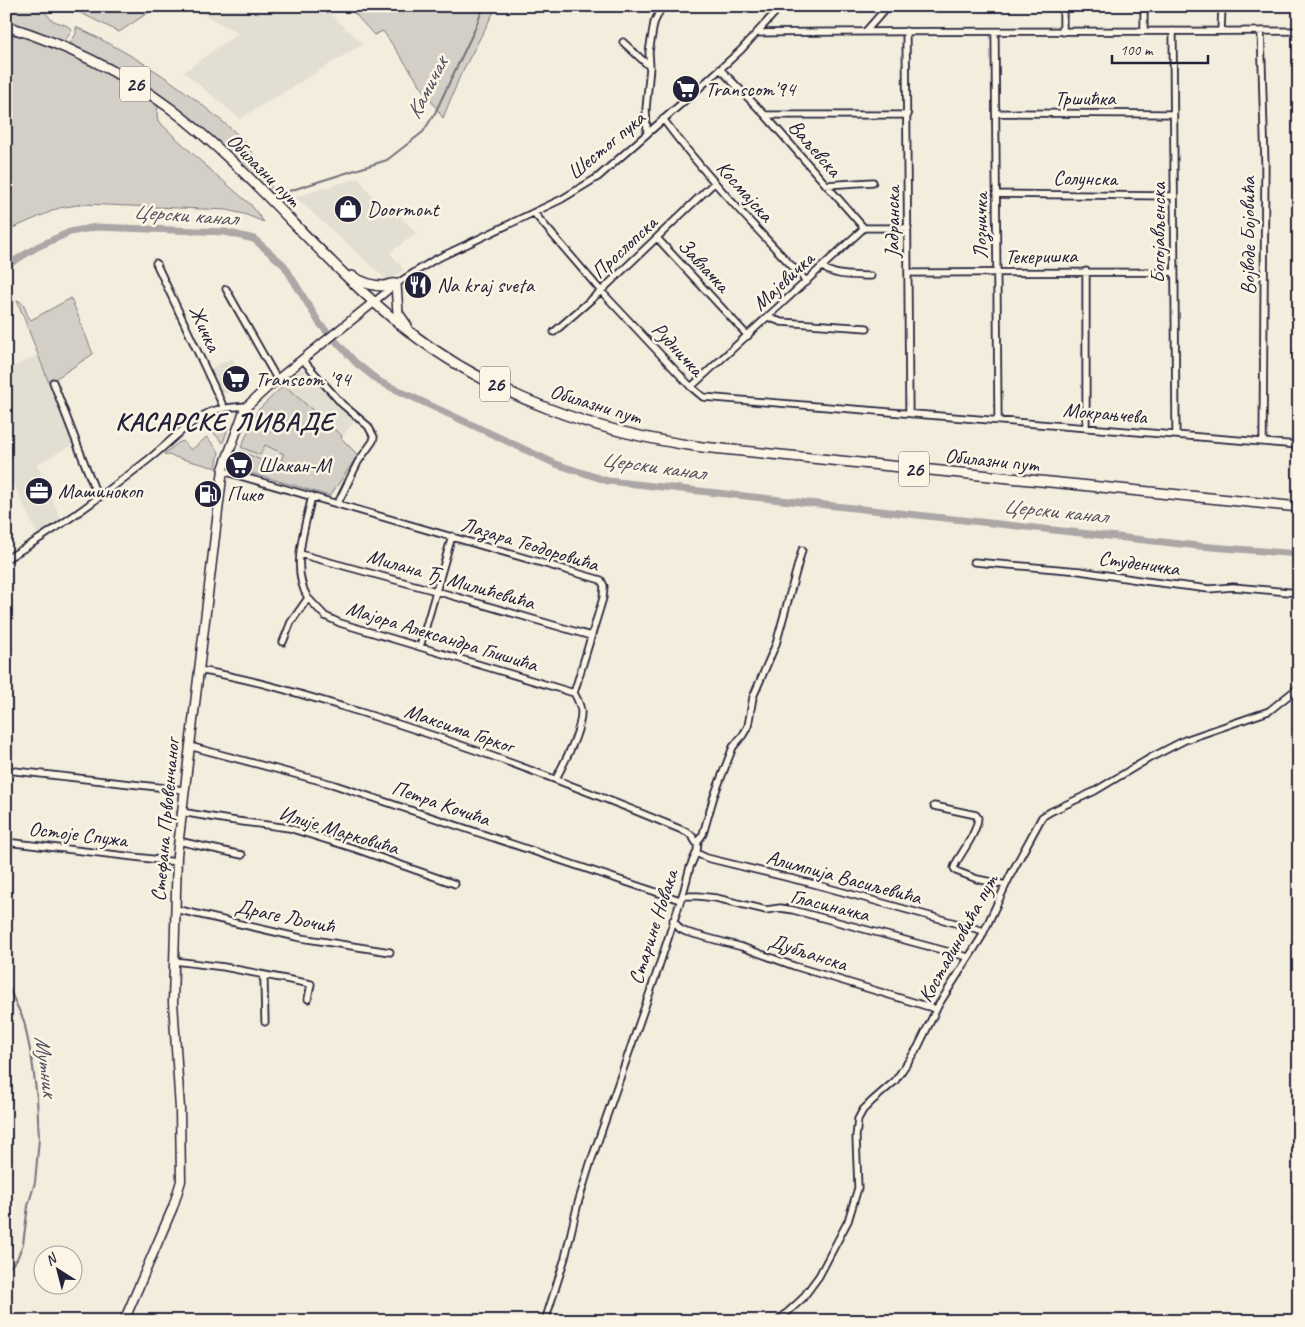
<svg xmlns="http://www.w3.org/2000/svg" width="1305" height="1327" font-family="Caveat,sans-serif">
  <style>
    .built { fill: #e3ded2 }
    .green { fill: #d4cfc6; stroke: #7b7880 }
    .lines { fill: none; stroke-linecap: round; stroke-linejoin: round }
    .stream { stroke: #75727b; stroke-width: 2 }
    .canal { stroke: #aca7a6; stroke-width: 7 }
    .street-casing { stroke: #22223b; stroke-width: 9 }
    .secondary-casing { stroke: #22223b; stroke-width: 11 }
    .primary-casing { stroke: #22223b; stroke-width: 12 }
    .street { stroke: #fcf5e5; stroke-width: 5.5 }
    .secondary { stroke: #fcf5e5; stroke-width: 8 }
    .primary { stroke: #fcf5e5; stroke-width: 9 }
    .labels { text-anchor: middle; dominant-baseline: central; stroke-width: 5; stroke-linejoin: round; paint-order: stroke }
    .shield { fill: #fcf5e5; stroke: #63616e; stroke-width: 1 }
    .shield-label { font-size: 20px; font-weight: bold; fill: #22223b }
    .poi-label { font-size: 21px; fill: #22223b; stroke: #fcf5e5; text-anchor: start }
    .street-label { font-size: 21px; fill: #22223b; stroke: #fcf5e5 }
    .water-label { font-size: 22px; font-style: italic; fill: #525160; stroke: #fcf5e5 }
    .district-label { font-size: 26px; font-weight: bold; letter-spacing: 1px; fill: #22223b; stroke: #fcf5e5 }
  </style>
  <rect width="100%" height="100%" fill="#f3edde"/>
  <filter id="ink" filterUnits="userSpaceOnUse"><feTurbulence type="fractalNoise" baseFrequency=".02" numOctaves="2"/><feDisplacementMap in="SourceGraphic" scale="10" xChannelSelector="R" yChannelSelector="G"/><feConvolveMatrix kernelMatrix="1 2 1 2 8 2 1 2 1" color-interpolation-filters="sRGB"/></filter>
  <g filter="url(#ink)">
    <!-- built -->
    <path class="built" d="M 188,6 L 322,6 L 363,44 L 240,119 L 184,72 L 238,33 Z
      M 358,178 L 383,209 L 389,204 L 416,233 L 390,253 L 404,270 L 388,281 L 295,197 Z
      M 37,355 L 74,444 L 37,464 L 61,520 L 38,536 L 6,467 L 6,371 Z
      M 232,358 L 245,384 L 222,395 L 210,369 Z
      M 302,369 L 356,420 L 341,438 L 358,455 L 330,496 L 234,468 L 242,469 L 244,464 L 236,461 L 258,410 L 284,386 L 283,384 Z"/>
    <!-- green -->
    <path class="green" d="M 6,6 C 18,6 35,6 46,13 C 49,16 50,20 54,21 C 61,24 67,24 72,30 L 65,41 L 52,38 L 35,30 L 6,20 Z
      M 62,6 L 158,6 L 119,32 L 83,14 Z
      M 348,6 L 497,6 L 460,76 L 443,118 L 383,31 L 374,35 Z
      M 76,27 C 125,50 171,78 212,113 C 222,121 232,129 241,138 C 259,158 267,186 285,206 L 132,77 L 72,45 L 70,43 L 76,34 Z
      M 6,35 L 26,36 L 51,45 L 92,64 L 158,105 L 157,115 L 158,121 L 207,167 L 251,205 L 264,222 L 244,214 L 227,210 L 83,204 L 59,208 L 6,231 Z
      M 71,298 L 93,354 L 49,383 L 17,300 C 26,303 25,314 31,320 Z
      M 284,385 L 342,436 L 341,438 L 358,455 L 330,496 L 234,468 L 242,469 L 244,464 L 236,461 L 240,451 L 261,460 L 259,465 L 275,472 L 279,466 L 281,467 L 284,461 L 281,460 L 284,454 L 265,445 L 260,455 L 241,447 L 258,410 Z
      M 222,424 L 228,428 L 223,443 L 213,432 Z
      M 207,437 L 219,452 L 216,468 L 164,454 L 178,443 L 183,441 L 191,450 Z"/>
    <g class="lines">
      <!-- stream -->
      <path class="stream" d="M 289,191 L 387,160 L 423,132 L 435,113 L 452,77 L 474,31 L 484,6
        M 6,982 L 24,1021 L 32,1060 L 37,1098 L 39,1139 L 35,1182 L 28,1206 L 23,1244 L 17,1259 L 6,1271"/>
      <!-- canal -->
      <path class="canal" d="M 6,266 L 37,247 L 70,232 L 96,227 L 225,232 L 254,239 L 284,265 L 320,324 L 356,363 L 380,382 L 556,464 L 608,481 L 1199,546 L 1299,554"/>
      <defs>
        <path id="street" d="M 1063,6 L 1063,32
          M 866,31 L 888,6
          M 906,31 L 909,412
          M 1144,31 L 1144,6
          M 1173,31 L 1176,435
          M 1221,31 L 1222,6
          M 1261,31 L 1265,165 L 1263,442
          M 995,32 L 998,420
          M 757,33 C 938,30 1118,32 1299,31
          M 623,42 L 650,67
          M 720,69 L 765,115 L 864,228
          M 996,113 L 1173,114
          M 765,115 L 908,115
          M 663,119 C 706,177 757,229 807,282
          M 647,132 L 646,109 L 650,67 L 649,52 L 654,23 L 662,6
          M 826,185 L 873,182
          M 996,194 L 1173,196
          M 534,213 L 601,291 L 691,387 L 703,397 L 1299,445
          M 657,238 L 748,336
          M 156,263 L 224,408
          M 823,267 C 834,277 856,275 871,276
          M 1086,271 L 1086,427
          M 908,273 L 1174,272
          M 226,289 L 277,379
          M 374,302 L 396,284 L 434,260 L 562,199 L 598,177 L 707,81 L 741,50 L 781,6
          M 768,317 L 781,322 L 867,328
          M 554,332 L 601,291 L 715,182
          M 302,359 L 342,404 L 368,426 L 374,437 L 373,441 L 358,462 L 338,503
          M 53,382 L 98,498
          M 691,387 L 864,228 L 908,228
          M 223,471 L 601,580 L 604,586 L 603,598 L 574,693
          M 300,554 L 436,591 L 591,636
          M 6,559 C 57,530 103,495 149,459 C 169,443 187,423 210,412 C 221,407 234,407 247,406
          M 974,562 L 1080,571 L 1145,581 L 1209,589 L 1233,587 L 1299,593
          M 308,598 L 325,616 L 340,623 L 574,693
          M 283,642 L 291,622 L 308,598 C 290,569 305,527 312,496
          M 420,647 L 452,536
          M 198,670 C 253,679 307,696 360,712 C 471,746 579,787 687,832 L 692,836 L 697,844
          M 189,746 L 332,784 L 680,900
          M 6,770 L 184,790
          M 556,779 C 564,762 582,731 581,711 C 580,705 577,698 574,693
          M 934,806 L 976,815 L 978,818 C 976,834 964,849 956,863 L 954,868 L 956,871 L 977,879 L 1006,885
          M 181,812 L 229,820 L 289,828 L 356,849 L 455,884
          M 178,841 L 242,855
          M 6,842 L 177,862
          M 696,853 L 707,858 L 814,884 L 984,931
          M 682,896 L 698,896 L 716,898 L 766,910 L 780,908 L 793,910 L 968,957
          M 175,909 L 301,938 L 390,952
          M 673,920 L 680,929 L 686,932 L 742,947 L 794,966 L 936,1009
          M 174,961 L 224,967 L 311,984 L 308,999
          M 262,975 L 264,981 L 265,1022
          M 545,1321 L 565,1258 L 578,1203 L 590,1164 L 657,972 L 684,890 L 690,867 L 697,851 L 698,841 L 703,834 L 714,796 L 733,747 L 743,735 L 748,726 L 753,697 L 776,644 L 802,550
          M 778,1321 L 802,1299 L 819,1276 L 848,1221 L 858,1188 L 856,1137 L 858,1119 L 863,1110 L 872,1101 L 895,1081 L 918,1047 L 939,1004 L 981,938 L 1011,874 L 1042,817 L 1050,812 L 1095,791 L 1150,758 L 1185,740 L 1269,711 L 1299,687"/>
        <path id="secondary" d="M 124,1321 L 173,1207 L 181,1181 L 180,1109 L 173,1002 L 177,855 L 223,469 L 245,408 L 268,387 L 374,302"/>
        <path id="primary" d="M 6,26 C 65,44 120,71 170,108 C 256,173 322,263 407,330 C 492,396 597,433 702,447 L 1299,507
          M 352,276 C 361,282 372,286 384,286 C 389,285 392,283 396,284 L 398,313 L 407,326"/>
      </defs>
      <!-- street casing -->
      <use href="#street" class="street-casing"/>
      <!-- secondary casing -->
      <use href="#secondary" class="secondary-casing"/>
      <!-- primary casing -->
      <use href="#primary" class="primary-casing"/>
      <!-- street -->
      <use href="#street" class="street"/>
      <!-- secondary -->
      <use href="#secondary" class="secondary"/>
      <!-- primary -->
      <use href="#primary" class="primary"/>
    </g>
  </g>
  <!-- icons -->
  <defs>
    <symbol id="supermarket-disc" viewBox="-11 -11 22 22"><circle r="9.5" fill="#22223b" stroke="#fcf5e5"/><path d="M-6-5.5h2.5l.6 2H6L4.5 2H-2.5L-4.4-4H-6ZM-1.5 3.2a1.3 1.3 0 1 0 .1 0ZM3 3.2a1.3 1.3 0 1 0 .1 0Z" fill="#fff"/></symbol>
    <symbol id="shop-disc" viewBox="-11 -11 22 22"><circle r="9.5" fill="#22223b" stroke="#fcf5e5"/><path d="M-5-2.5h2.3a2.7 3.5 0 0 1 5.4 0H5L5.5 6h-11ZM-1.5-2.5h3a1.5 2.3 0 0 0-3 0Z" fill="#fff"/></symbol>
    <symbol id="restaurant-disc" viewBox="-11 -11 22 22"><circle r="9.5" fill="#22223b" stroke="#fcf5e5"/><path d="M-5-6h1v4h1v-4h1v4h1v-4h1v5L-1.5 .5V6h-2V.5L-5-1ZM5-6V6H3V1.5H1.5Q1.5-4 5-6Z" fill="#fff"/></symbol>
    <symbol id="office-disc" viewBox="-11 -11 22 22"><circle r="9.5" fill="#22223b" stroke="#fcf5e5"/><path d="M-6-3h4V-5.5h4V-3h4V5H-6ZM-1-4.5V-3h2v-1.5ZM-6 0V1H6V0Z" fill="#fff"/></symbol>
    <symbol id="fuel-disc" viewBox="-11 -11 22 22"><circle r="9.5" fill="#22223b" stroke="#fcf5e5"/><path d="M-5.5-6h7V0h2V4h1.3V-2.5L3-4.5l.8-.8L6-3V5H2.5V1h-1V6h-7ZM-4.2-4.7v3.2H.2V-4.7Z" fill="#fff"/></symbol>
  </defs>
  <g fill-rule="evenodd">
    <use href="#supermarket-disc" x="670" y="73" width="32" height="32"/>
    <use href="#shop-disc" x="332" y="193" width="32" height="32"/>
    <use href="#restaurant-disc" x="402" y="269" width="32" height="32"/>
    <use href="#supermarket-disc" x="220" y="363" width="32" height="32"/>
    <use href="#supermarket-disc" x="223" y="449" width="32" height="32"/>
    <use href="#office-disc" x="23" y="475" width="32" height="32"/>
    <use href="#fuel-disc" x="192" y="478" width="32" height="32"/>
  </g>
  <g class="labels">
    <!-- shield labels -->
    <g class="shield">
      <rect x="120" y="66.5" width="30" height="35" rx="4"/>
      <rect x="480" y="366.5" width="30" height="35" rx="4"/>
      <rect x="899" y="451.5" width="30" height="35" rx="4"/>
    </g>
    <g class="shield-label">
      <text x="135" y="84">26</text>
      <text x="495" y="384">26</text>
      <text x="914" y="469">26</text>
    </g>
    <!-- poi labels -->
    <g class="poi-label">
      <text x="705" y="89">Transcom'94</text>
      <text x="367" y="209">Doormont</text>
      <text x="437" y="285">Na kraj sveta</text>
      <text x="255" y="379">Transcom '94</text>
      <text x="258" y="465">Шакан-М</text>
      <text x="58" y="491">Машинокоп</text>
      <text x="227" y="494">Пико</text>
    </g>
    <!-- street labels -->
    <g class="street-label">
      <text x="1085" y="98">Тршићка</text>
      <text transform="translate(606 145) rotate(-40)">Шестог пука</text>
      <text transform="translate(815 148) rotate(49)">Ваљевска</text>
      <text transform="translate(264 170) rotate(45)">Обилазни пут</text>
      <text transform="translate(1085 178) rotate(1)">Солунска</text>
      <text transform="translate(745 191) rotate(48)">Космајска</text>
      <text transform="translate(892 222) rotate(-90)">Јадранска</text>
      <text transform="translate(980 226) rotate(-90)">Лозничка</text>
      <text transform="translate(1158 233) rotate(-90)">Богојављенска</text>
      <text transform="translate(1248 236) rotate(-90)">Војводе Бојовића</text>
      <text transform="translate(624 247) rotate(-43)">Прослопска</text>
      <text transform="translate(1041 256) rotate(-1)">Текеришка</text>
      <text transform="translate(704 265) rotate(47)">Завлачка</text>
      <text transform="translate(783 281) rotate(-43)">Мајевичка</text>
      <text transform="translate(205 328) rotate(65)">Жичка</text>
      <text transform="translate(678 349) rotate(47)">Рудничка</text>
      <text transform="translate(596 404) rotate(17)">Обилазни пут</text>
      <text transform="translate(1105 413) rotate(5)">Мокрањчева</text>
      <text transform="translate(992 460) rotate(6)">Обилазни пут</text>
      <text transform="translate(530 544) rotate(17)">Лазара Теодоровића</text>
      <text transform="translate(1139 563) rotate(8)">Студеничка</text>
      <text transform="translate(451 579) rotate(16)">Милана Ђ. Милићевића</text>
      <text transform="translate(442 636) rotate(17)">Мајора Александра Глишића</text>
      <text transform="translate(459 728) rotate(19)">Максима Горког</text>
      <text transform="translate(441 803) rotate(19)">Петра Кочића</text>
      <text transform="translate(165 820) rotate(-85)">Стефана Првовенчаног</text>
      <text transform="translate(339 830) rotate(17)">Илије Марковића</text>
      <text transform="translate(78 834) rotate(7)">Остоје Спужа</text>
      <text transform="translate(844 877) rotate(15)">Алимпија Васиљевића</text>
      <text transform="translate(830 905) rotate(14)">Гласиначка</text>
      <text transform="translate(285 916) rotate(12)">Драге Љочић</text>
      <text transform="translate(653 927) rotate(-72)">Старине Новака</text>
      <text transform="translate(958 938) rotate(-61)">Костадиновића пут</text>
      <text transform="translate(808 952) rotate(18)">Дубљанска</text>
    </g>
    <!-- water labels -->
    <g class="water-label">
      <text transform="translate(427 88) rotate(-63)">Камичак</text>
      <text transform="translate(185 215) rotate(4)">Церски канал</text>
      <text transform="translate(653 466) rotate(8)">Церски канал</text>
      <text transform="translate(1055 511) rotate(6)">Церски канал</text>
      <text transform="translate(46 1066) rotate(82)">Мутник</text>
    </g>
    <!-- district labels -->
    <g class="district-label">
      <text x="225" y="421">КАСАРСКЕ ЛИВАДЕ</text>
    </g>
  </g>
  <!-- margin -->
  <rect width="1305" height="1327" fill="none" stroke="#fcf5e5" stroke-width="25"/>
  <rect x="12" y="12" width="1280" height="1302" fill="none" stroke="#22223b" stroke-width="2" filter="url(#ink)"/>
  <!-- north arrow -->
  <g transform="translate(58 1270) rotate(324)"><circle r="24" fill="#fcf5e5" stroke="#a5a1a1"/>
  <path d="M0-4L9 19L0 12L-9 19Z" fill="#22223b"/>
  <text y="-8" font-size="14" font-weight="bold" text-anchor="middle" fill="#22223b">N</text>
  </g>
  <!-- scale -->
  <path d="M1112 55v8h96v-8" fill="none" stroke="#22223b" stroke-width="2.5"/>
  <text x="1120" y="55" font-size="15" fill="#22223b" stroke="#fcf5e5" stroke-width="4" paint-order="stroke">100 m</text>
</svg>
